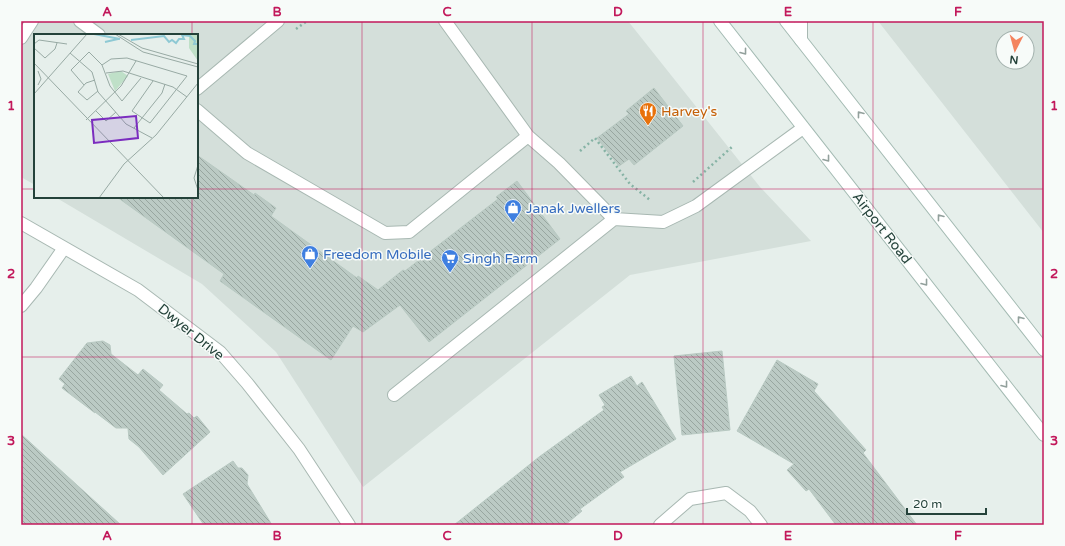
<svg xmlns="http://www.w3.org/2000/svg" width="1065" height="546" font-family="'Varela Round',sans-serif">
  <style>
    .built { fill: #d4dfda; fill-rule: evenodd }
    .building { fill: url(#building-back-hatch); stroke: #b8c9c2 }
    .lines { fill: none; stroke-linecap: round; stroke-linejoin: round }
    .service-casing { stroke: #a8b8b2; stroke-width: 14 }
    .minor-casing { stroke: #a8b8b2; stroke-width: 14 }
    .secondary-casing { stroke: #a4bbb3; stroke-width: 14 }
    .path { stroke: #86b3a5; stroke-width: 2.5; stroke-dasharray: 2 3; stroke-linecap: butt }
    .service { stroke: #fff; stroke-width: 12 }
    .minor { stroke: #fff; stroke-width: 12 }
    .secondary { stroke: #fff; stroke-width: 12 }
    .oneway { stroke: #92a09c }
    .grid { fill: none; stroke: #c2185b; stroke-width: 1; stroke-opacity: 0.55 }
    .labels { text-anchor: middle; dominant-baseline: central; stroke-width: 3; stroke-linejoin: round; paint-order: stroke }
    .food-label { font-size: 14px; fill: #c56008; stroke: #f7fbf9; text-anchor: start }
    .shop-label { font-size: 14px; fill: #366cbe; stroke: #f7fbf9; text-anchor: start }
    .street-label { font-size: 14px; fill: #24423a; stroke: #f7fbf9 }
    .inset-river { fill: none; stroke: #8ec9d4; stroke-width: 2 }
    .inset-road { fill: none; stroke: #98aaa4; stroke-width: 1 }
    .view { fill: #7b2cbf; fill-opacity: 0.15; stroke: #7b2cbf; stroke-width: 2 }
    .inset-edge { fill: none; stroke: #24423a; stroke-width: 2 }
    .neatline { fill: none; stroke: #c2185b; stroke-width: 1.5 }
    .grid-label { font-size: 13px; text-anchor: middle; font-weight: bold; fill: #c2185b }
  </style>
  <defs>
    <pattern id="building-back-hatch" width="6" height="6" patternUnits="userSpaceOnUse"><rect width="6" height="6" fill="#bbcac4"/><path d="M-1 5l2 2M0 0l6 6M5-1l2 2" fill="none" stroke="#98a6a0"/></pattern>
  </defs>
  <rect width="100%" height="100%" fill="#e6efeb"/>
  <!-- built -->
  <path class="built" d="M 21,21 L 628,21 L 760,187 L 811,241 L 630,275 L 363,487 L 276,352 L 202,284 L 55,197 L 197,197 L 197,35 L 35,35 L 35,185 L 21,177 Z
    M 878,21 L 1044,21 L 1044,233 ZM 1003,38 L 1027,38 L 1027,62 L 1003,62 Z"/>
  <!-- building -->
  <path class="building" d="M 654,88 L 683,126 L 634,165 L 629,159 L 619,166 L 597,138 L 629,114 L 626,111 Z
    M 197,155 L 254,195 L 255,193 L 276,208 L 271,216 L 357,278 L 358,276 L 378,290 L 403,270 L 405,271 L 498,199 L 496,197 L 517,181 L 560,239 L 429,342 L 400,305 L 363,332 L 353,326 L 331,360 L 220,281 L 224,274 L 117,197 L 197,197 Z
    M 103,341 L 110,345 L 111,354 L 138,375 L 143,369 L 163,385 L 159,390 L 187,414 L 189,413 L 194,418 L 197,416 L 210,432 L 163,475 L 139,447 L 129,439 L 128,428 L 116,428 L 95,412 L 95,413 L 62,388 L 65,384 L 59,379 L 87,343 Z
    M 722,351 L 730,430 L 682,435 L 674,356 Z
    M 777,360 L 818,384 L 814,391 L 866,450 L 863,453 L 917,525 L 836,525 L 809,489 L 806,491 L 787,470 L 794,464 L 737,431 Z
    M 631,376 L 637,386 L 642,382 L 676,439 L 620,472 L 624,477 L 580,509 L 582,511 L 565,525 L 454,525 L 539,457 L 604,410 L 602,407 L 605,405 L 599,395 Z
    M 21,434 L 45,456 L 121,525 L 21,525 Z
    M 233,461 L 238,468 L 242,468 L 248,475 L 247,484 L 272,525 L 204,525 L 183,494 Z"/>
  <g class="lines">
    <defs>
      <path id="service" d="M 80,21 L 99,35
        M 21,38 L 32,21
        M 801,40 L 801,21
        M 197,89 L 278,21
        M 197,110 L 247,153 L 385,233 L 409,232 L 528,136
        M 614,219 L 663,222 L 696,206 L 803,128
        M 394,395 L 614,219 L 559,163 L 528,136 L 445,21"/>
      <path id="minor" d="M 21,223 L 138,290 L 220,352 L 247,383 L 299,449 L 349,525
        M 21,306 L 36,288 L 64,248
        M 660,525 L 690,499 L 726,493 L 750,511 L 761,525"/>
      <path id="secondary" d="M 720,21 L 1044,435
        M 786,21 L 1044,350"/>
    </defs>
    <!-- service casing -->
    <use href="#service" class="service-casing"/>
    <!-- minor casing -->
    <use href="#minor" class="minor-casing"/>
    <!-- secondary casing -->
    <use href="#secondary" class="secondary-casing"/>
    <!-- path -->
    <path class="path" d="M 296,29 L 307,21
      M 580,151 L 595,138 L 630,184 L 650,200
      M 693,182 L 733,146"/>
    <!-- service -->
    <use href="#service" class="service"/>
    <!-- minor -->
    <use href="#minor" class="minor"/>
    <!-- secondary -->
    <use href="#secondary" class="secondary"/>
  </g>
  <!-- one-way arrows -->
  <defs><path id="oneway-chevron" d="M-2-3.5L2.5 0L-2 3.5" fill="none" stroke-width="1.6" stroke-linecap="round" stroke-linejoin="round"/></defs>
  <g class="oneway">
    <use href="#oneway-chevron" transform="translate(744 52) rotate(52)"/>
    <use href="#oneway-chevron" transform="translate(860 114) rotate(-128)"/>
    <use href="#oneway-chevron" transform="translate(827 159) rotate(52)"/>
    <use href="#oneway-chevron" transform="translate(940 217) rotate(-128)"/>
    <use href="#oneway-chevron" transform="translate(925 283) rotate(52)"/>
    <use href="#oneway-chevron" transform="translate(1020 319) rotate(-128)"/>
    <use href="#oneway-chevron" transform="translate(1005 385) rotate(52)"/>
  </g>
  <!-- grid -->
  <path class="grid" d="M 192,21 L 192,35M 362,21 L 362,525M 532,21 L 532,525M 703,21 L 703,525M 873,21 L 873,525M 21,189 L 35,189M 197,189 L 1044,189M 192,197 L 192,525M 21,357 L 1044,357"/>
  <!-- icons -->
  <defs>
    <symbol id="restaurant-pin" viewBox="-11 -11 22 30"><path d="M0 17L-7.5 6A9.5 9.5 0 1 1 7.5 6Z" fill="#e8710a" stroke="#f7fbf9"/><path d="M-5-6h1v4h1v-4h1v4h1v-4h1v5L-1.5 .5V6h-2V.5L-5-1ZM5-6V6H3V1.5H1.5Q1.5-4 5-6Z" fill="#fff"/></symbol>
    <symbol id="shop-pin" viewBox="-11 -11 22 30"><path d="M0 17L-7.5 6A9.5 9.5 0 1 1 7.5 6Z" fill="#3f7fe0" stroke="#f7fbf9"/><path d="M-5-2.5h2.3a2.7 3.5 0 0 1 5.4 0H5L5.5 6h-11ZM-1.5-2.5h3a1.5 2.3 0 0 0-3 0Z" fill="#fff"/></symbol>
    <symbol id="supermarket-pin" viewBox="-11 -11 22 30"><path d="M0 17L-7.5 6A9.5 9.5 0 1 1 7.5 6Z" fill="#3f7fe0" stroke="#f7fbf9"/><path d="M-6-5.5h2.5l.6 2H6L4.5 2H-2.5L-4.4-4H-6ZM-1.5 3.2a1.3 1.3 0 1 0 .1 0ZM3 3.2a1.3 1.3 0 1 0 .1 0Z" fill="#fff"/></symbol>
  </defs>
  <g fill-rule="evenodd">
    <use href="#restaurant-pin" x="638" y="101" width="20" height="27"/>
    <use href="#shop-pin" x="503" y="198" width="20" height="27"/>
    <use href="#shop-pin" x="300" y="244" width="20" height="27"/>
    <use href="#supermarket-pin" x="440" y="248" width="20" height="27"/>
  </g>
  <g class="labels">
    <!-- food labels -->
    <g class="food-label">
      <text x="661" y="111">Harvey's</text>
    </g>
    <!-- shop labels -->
    <g class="shop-label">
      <text x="526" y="208">Janak Jwellers</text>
      <text x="323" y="254">Freedom Mobile</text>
      <text x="463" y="258">Singh Farm</text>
    </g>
    <!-- street labels -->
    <g class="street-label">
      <text transform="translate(882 228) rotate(52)">Airport Road</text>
      <text transform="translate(191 332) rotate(39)">Dwyer Drive</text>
    </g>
  </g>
  <!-- overview -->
  <g transform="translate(34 34)">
    <rect width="164" height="164" fill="#e6efeb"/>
    <path d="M 155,0 L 164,1 L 164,27 L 155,14 ZM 87,37 L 94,42 L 81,57 L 74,40 Z" fill="#bfe0c8"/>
    <path class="inset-river" d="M 60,0 L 86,5M 97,6 L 130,2 L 135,8 L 138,6 L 142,9 L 145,5 L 150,5 L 148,1 L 156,2 L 161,7 L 160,10 L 164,10M 71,8 L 84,5"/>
    <path class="inset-road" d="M 81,0 L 109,18 L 164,33M 84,0 L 108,14 L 164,30M 0,10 L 5,6 L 33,10M 0,14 L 11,24 L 21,15 L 23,9M 36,19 L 58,38 L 64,58 L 92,90 L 118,104M 0,29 L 130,164M 68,31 L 77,25 L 93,24 L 153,42 L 116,89 L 98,77 L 119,47M 4,37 L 7,45 L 4,51M 72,39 L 89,37 L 139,53 L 153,63M 61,46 L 52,49 L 44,58 L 53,66 L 64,57M 50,51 L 37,36 L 55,18 L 68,31 L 76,52 L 88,67 L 107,44M 0,60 L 53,0M 62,77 L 72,87 L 82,78M 52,86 L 87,52 L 102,27M 100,94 L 128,59 L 131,50M 164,131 L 160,144 L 164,156M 65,164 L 90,130 L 122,101 L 164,49"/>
    <path class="view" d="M 102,82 L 104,104 L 60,109 L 58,86 Z"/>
    <rect width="164" height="164" class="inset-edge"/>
  </g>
  <!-- border -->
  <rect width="1065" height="546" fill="none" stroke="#f7fbf9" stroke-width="44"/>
  <!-- north arrow -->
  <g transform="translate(1015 50) rotate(186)"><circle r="19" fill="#f7fbf9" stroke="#a3b1ad"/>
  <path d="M0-3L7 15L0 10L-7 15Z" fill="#f4845f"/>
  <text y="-6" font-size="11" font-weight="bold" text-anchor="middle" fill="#24423a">N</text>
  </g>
  <!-- scale -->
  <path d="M907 508v6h79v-6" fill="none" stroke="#24423a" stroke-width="2"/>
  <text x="913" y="508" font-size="12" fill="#24423a" stroke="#f7fbf9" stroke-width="3" paint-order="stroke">20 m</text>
  <rect x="22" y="22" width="1021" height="502" class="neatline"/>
  <g class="grid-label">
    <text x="107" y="16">A</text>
    <text x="277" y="16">B</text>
    <text x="447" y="16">C</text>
    <text x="618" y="16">D</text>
    <text x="788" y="16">E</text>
    <text x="958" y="16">F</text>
    <text x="11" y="110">1</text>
    <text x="1054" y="110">1</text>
    <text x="11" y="278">2</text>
    <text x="1054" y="278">2</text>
    <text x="11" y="445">3</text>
    <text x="1054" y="445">3</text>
    <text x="107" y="540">A</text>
    <text x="277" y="540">B</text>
    <text x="447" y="540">C</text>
    <text x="618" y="540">D</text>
    <text x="788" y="540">E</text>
    <text x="958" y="540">F</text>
  </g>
</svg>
